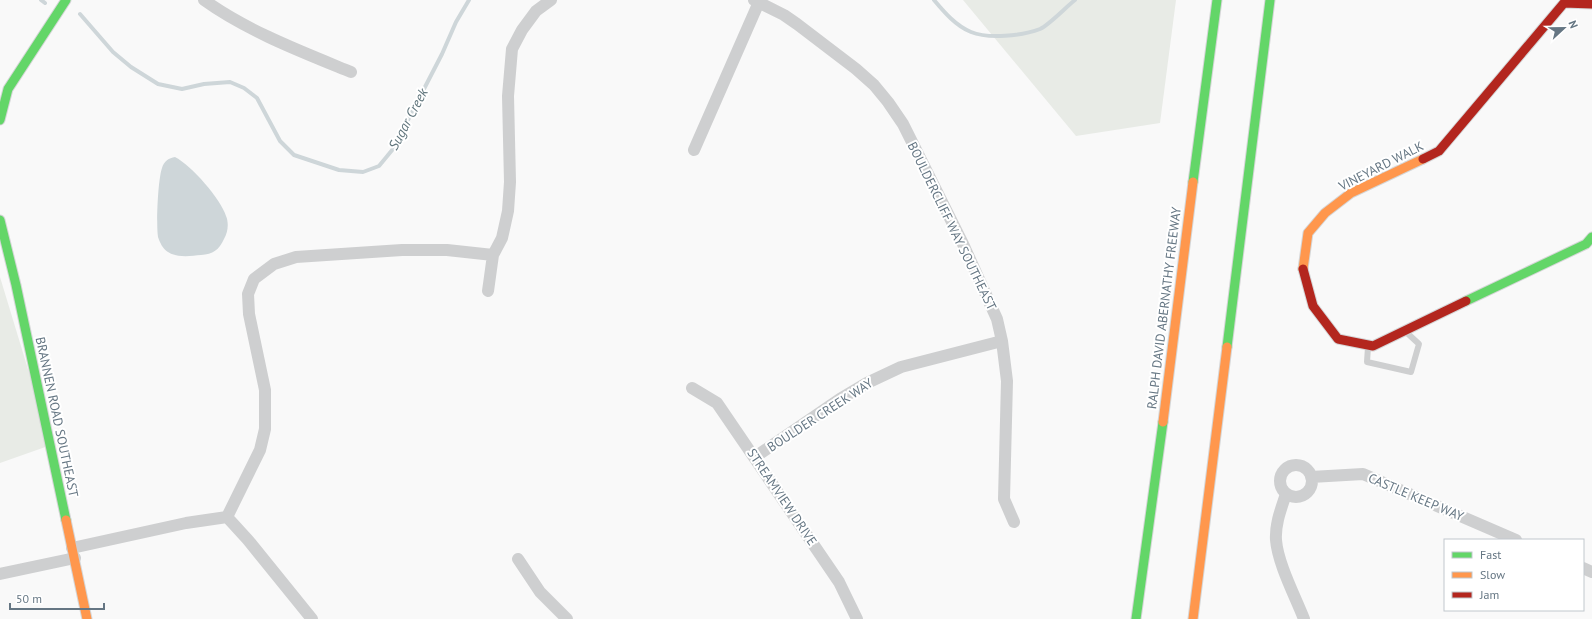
<svg xmlns="http://www.w3.org/2000/svg" width="1592" height="619" font-family="'PT Sans',sans-serif">
  <style>
    .green { fill: #e8ebe6 }
    .water { fill: #ced6d9 }
    .lines { fill: none; stroke-linecap: round; stroke-linejoin: round }
    .stream { stroke: #ced6d9; stroke-width: 4 }
    .fast-casing { stroke: #d5d6d7; stroke-width: 11 }
    .slow-casing { stroke: #d5d6d7; stroke-width: 11 }
    .jam-casing { stroke: #d5d6d7; stroke-width: 11 }
    .lane { stroke: #cecfd0; stroke-width: 6 }
    .street { stroke: #cecfd0; stroke-width: 12 }
    .fast { stroke: #63d668; stroke-width: 9 }
    .slow { stroke: #ff974d; stroke-width: 9 }
    .jam { stroke: #b3261e; stroke-width: 9 }
    .labels { text-anchor: middle; dominant-baseline: central; stroke-width: 4; stroke-linejoin: round; paint-order: stroke }
    .street-label { font-size: 13px; fill: #657683; stroke: #fff }
    .water-label { font-size: 14px; font-style: italic; fill: #60757c; stroke: #fff }
  </style>
  <rect width="100%" height="100%" fill="#f9f9f9"/>
  <!-- green -->
  <path class="green" d="M 963,0 L 1176,0 L 1160,123 L 1076,136 Z
    M 0,277 L 51,445 L 0,463 Z"/>
  <!-- water -->
  <path class="water" d="M 175,157 C 191,165 221,199 226,216 C 229,223 228,232 224,239 C 219,250 213,254 201,255 C 191,256 177,258 168,252 C 163,249 160,243 158,237 C 156,225 158,179 162,168 C 164,161 169,158 175,157 Z"/>
  <g class="lines">
    <!-- stream -->
    <path class="stream" d="M 41,0 L 45,3
      M 934,0 C 944,12 956,26 971,32 C 988,39 1022,36 1040,29 C 1049,25 1066,7 1075,0
      M 80,14 L 113,52 L 131,67 L 158,84 L 182,89 L 204,84 L 230,82 L 244,88 L 257,98 L 280,141 L 294,155 L 339,170 L 363,172 L 379,166 L 393,149 L 442,54 L 456,22 L 469,0"/>
    <defs>
      <path id="fast" d="M 0,120 L 8,89 L 66,0
        M 1193,182 L 1217,0
        M 0,220 L 16,285 L 66,520
        M 1466,301 L 1586,244 L 1592,237
        M 1227,347 L 1270,0
        M 1136,619 L 1163,422"/>
      <path id="slow" d="M 1303,269 L 1308,233 L 1325,213 L 1351,193 L 1423,159
        M 1163,422 L 1193,182
        M 66,520 L 87,619
        M 1193,619 L 1227,347"/>
      <path id="jam" d="M 1423,159 L 1439,151 L 1564,3 L 1592,4
        M 1303,269 L 1313,306 L 1338,339 L 1373,346 L 1466,301"/>
    </defs>
    <!-- fast casing -->
    <use href="#fast" class="fast-casing"/>
    <!-- slow casing -->
    <use href="#slow" class="slow-casing"/>
    <!-- jam casing -->
    <use href="#jam" class="jam-casing"/>
    <!-- lane -->
    <path class="lane" d="M 1368,347 L 1367,362 L 1411,372 L 1419,344 L 1406,332"/>
    <!-- street -->
    <path class="street" d="M 204,0 C 247,31 302,52 351,72
      M 754,0 L 784,15 L 797,24 L 856,69 L 874,85 L 888,102 L 903,124 L 963,244 L 997,319 L 1002,341 L 1007,381 L 1004,499 L 1014,522
      M 694,150 L 759,2
      M 488,291 L 493,255 L 502,238 L 508,211 L 510,182 L 508,96 L 512,49 L 522,30 L 536,11 L 551,0
      M 692,388 L 717,403 L 839,582 L 857,619
      M 755,457 L 840,399 L 867,383 L 901,367 L 1002,341
      M1280 481a16 16 0 1 1 32 0a16 16 0 1 1-32 0Z
      M 1311,477 L 1363,474 L 1516,540
      M 1286,494 C 1281,509 1275,524 1276,540 C 1278,564 1295,596 1304,619
      M 227,517 L 260,450 L 265,429 L 265,390 L 249,314 L 248,294 L 254,279 L 274,264 L 296,257 L 402,250 L 447,250 L 493,255
      M 227,517 L 248,540 L 312,619
      M 72,548 L 186,523 L 227,517
      M 518,559 L 540,592 L 567,619
      M 1583,568 L 1592,572
      M 0,574 L 75,558"/>
    <!-- fast -->
    <use href="#fast" class="fast"/>
    <!-- slow -->
    <use href="#slow" class="slow"/>
    <!-- jam -->
    <use href="#jam" class="jam"/>
  </g>
  <g class="labels">
    <!-- street labels -->
    <g class="street-label">
      <text transform="translate(1381 166) rotate(-27)">VINEYARD WALK</text>
      <text transform="translate(952 226) rotate(64)">BOULDERCLIFF WAY SOUTHEAST</text>
      <text transform="translate(1164 308) rotate(-83)">RALPH DAVID ABERNATHY FREEWAY</text>
      <text transform="translate(820 415) rotate(-33)">BOULDER CREEK WAY</text>
      <text transform="translate(57 417) rotate(78)">BRANNEN ROAD SOUTHEAST</text>
      <text transform="translate(782 497) rotate(56)">STREAMVIEW DRIVE</text>
      <text transform="translate(1416 497) rotate(23)">CASTLE KEEP WAY</text>
    </g>
    <!-- water labels -->
    <g class="water-label">
      <text transform="translate(408 119) rotate(-62)">Sugar Creek</text>
    </g>
  </g>
  <!-- legend -->
  <rect x="1444" y="539" width="140" height="72" fill="#ffffff" stroke="#c1c8cd"/>
  <rect x="1452" y="552" width="20" height="6" fill="#63d668" stroke="#c1c8cd"/>
  <text x="1480" y="559" font-size="12" fill="#657683">Fast</text>
  <rect x="1452" y="572" width="20" height="6" fill="#ff974d" stroke="#c1c8cd"/>
  <text x="1480" y="579" font-size="12" fill="#657683">Slow</text>
  <rect x="1452" y="592" width="20" height="6" fill="#b3261e" stroke="#c1c8cd"/>
  <text x="1480" y="599" font-size="12" fill="#657683">Jam</text>
  <!-- north arrow -->
  <g transform="translate(1564 28) rotate(68)" stroke="#ffffff" stroke-width="3" paint-order="stroke">
  <path d="M0-3L7 15L0 10L-7 15Z" fill="#657683"/>
  <text y="-6" font-size="11" font-weight="bold" text-anchor="middle" fill="#657683">N</text>
  </g>
  <!-- scale -->
  <path d="M10 603v6h94v-6" fill="none" stroke="#657683" stroke-width="2"/>
  <text x="16" y="603" font-size="12" fill="#657683" stroke="#ffffff" stroke-width="3" paint-order="stroke">50 m</text>
</svg>
